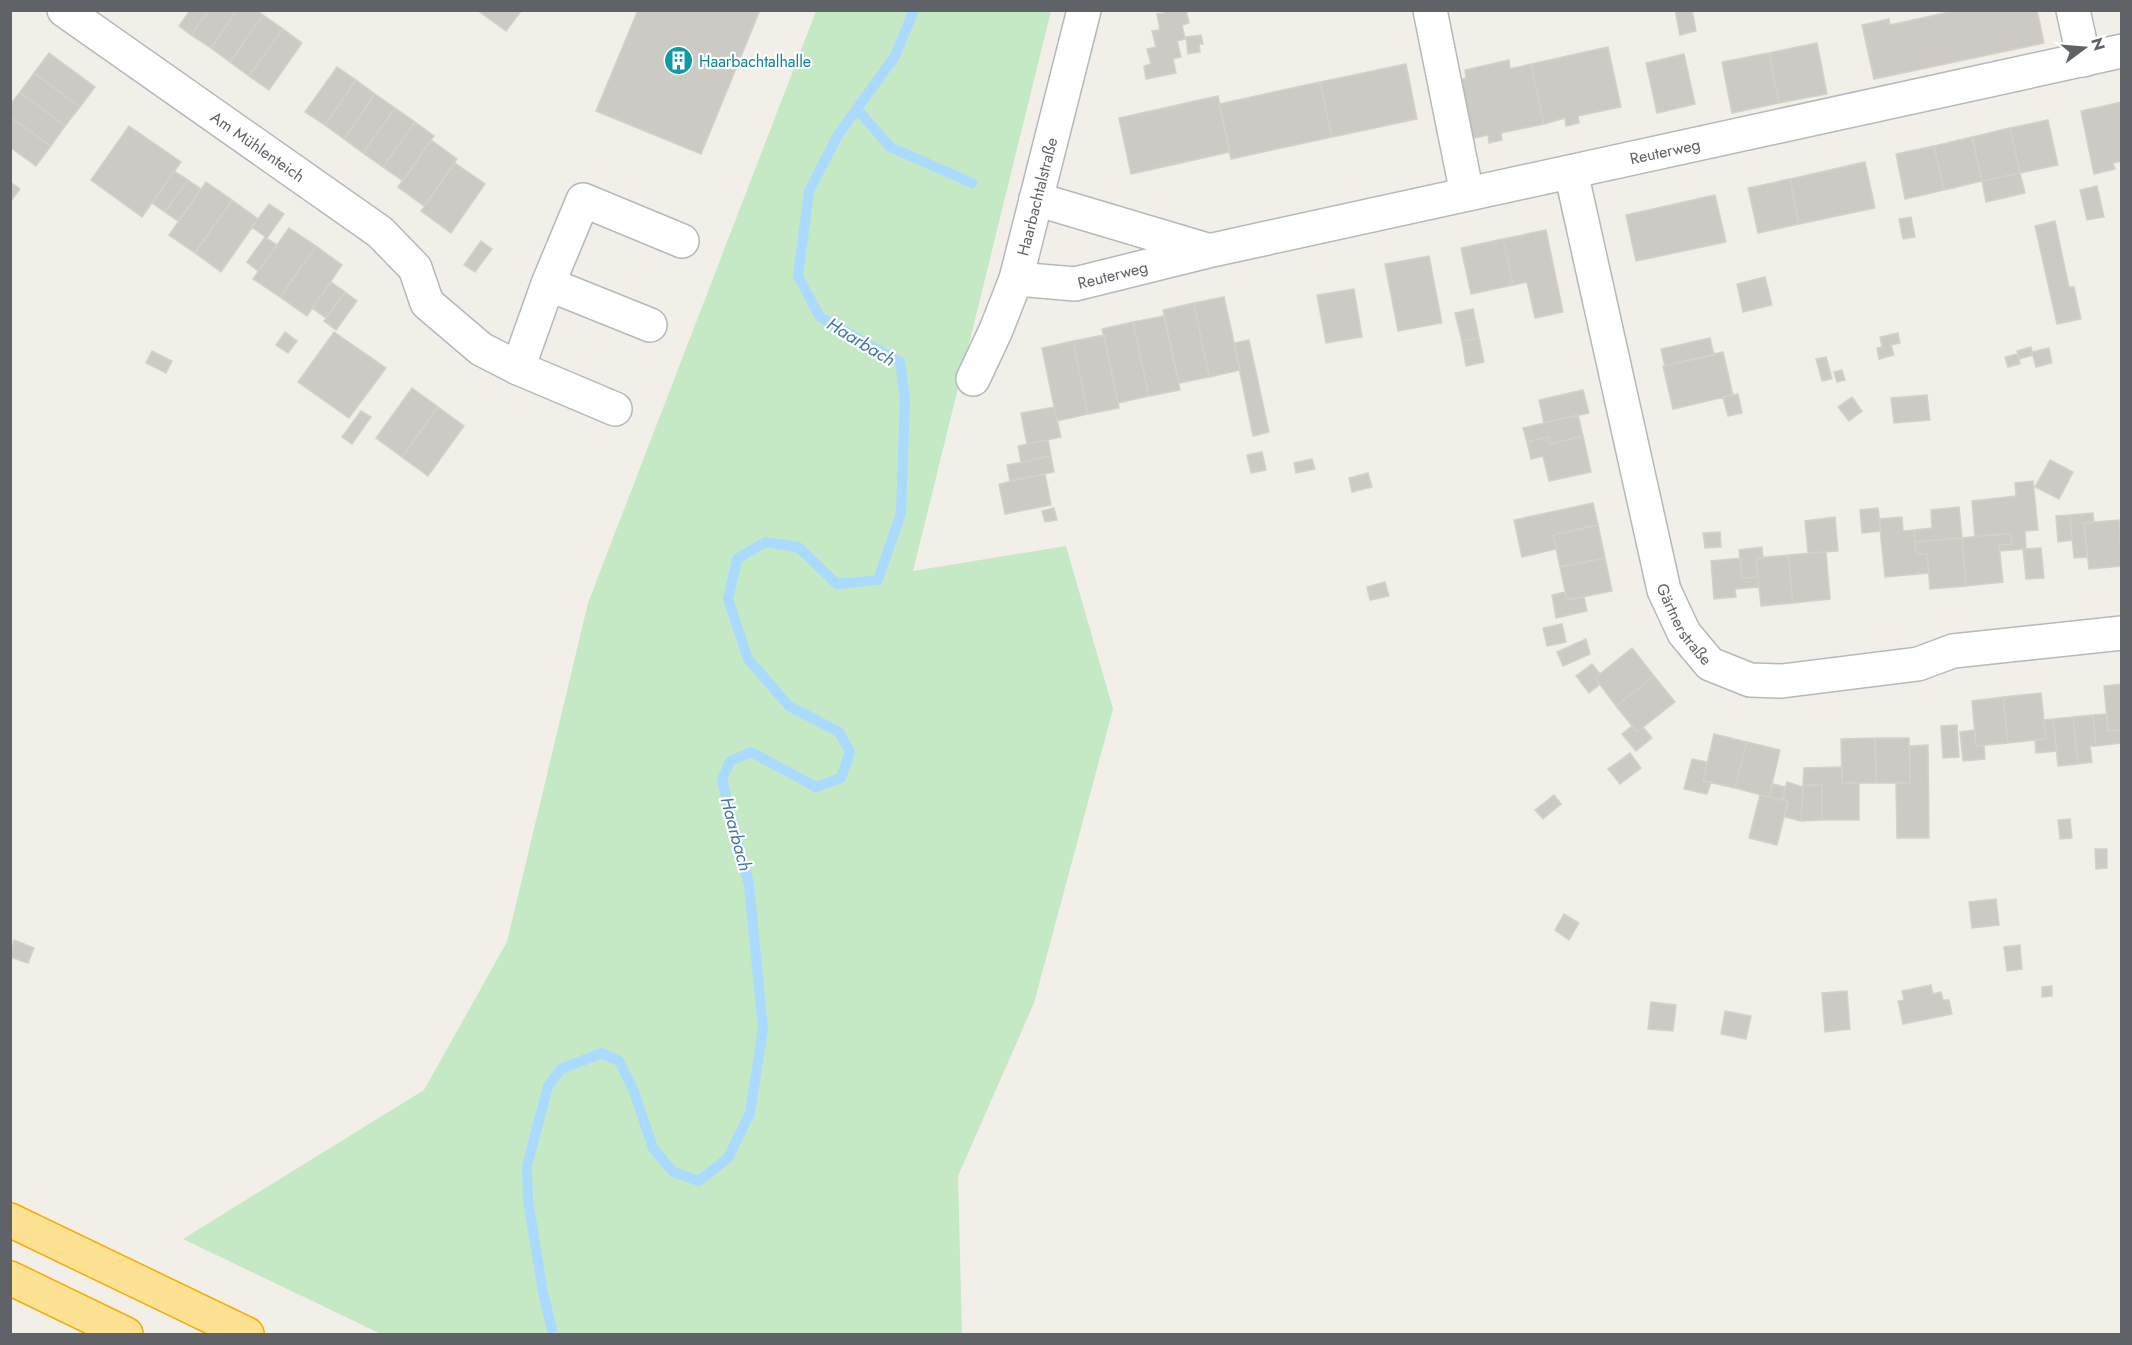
<svg xmlns="http://www.w3.org/2000/svg" width="2132" height="1345" font-family="Jost,sans-serif">
  <style>
    .green { fill: #c5e8c5 }
    .lines { fill: none; stroke-linecap: round; stroke-linejoin: round }
    .stream { stroke: #aadaff; stroke-width: 10 }
    .building { fill: #cccac5; stroke: #d6d1c6; stroke-width: 1.5 }
    .minor-casing { stroke: #b5b8bc; stroke-width: 36 }
    .highway-casing { stroke: #f9ab00; stroke-width: 36 }
    .minor { stroke: #fff; stroke-width: 33 }
    .highway { stroke: #fde293; stroke-width: 33 }
    .labels { text-anchor: middle; dominant-baseline: central; stroke-width: 4.5; stroke-linejoin: round; paint-order: stroke }
    .culture-label { font-size: 16px; fill: #0d838f; stroke: #fff; text-anchor: start }
    .street-label { font-size: 16px; fill: #5f6368; stroke: #fff }
    .water-label { font-size: 18px; font-style: italic; fill: #4174aa; stroke: #fff }
  </style>
  <rect width="100%" height="100%" fill="#f1efe8"/>
  <!-- green -->
  <path class="green" d="M 816,11 L 1051,11 L 913,571 L 1066,546 L 1113,709 L 1034,1003 L 958,1176 L 962,1334 L 381,1334 L 183,1239 L 424,1090 L 507,942 L 588,603 Z"/>
  <g class="lines">
    <!-- stream -->
    <path class="stream" d="M 857,109 L 890,147 L 972,183
      M 553,1334 L 543,1292 L 528,1200 L 527,1166 L 548,1086 L 561,1069 L 602,1053 L 619,1061 L 633,1089 L 653,1148 L 673,1172 L 699,1181 L 728,1158 L 750,1113 L 763,1029 L 749,884 L 722,780 L 730,761 L 751,752 L 816,787 L 841,778 L 850,752 L 839,732 L 789,706 L 748,659 L 728,599 L 737,559 L 765,542 L 798,547 L 837,584 L 878,580 L 901,513 L 905,398 L 900,362 L 820,317 L 798,276 L 809,191 L 838,135 L 895,56 L 914,10"/>
  </g>
  <!-- building -->
  <path class="building" d="M 190,10 L 208,11 L 191,35 L 179,26 Z
    M 237,10 L 257,10 L 263,15 L 230,62 L 211,48 Z
    M 237,10 L 211,48 L 191,35 L 209,10 Z
    M 477,10 L 522,10 L 506,31 Z
    M 638,10 L 760,10 L 701,154 L 596,111 Z
    M 1163,10 L 1186,10 L 1189,23 L 1182,25 L 1185,39 L 1177,41 L 1181,57 L 1173,59 L 1176,73 L 1146,79 L 1144,66 L 1151,64 L 1147,49 L 1156,47 L 1152,31 L 1160,30 L 1157,14 L 1164,13 Z
    M 1675,10 L 1692,10 L 1696,31 L 1680,35 Z
    M 1958,10 L 2037,10 L 2044,43 L 1874,79 L 1862,25 L 1889,19 L 1890,25 Z
    M 263,15 L 283,29 L 249,76 L 230,62 Z
    M 283,29 L 302,43 L 269,90 L 249,76 Z
    M 1201,35 L 1203,44 L 1199,44 L 1200,52 L 1188,54 L 1186,37 Z
    M 1817,43 L 1827,94 L 1779,103 L 1769,53 Z
    M 1608,47 L 1621,107 L 1578,116 L 1579,123 L 1566,126 L 1565,118 L 1544,124 L 1531,64 Z
    M 49,53 L 95,87 L 80,107 L 34,73 Z
    M 1769,53 L 1779,103 L 1732,113 L 1722,62 Z
    M 1684,54 L 1695,104 L 1657,113 L 1646,63 Z
    M 1509,60 L 1510,69 L 1531,64 L 1544,124 L 1501,133 L 1502,140 L 1489,143 L 1488,135 L 1466,140 L 1453,81 L 1466,78 L 1465,70 Z
    M 1406,64 L 1417,119 L 1332,137 L 1320,82 Z
    M 337,67 L 356,80 L 325,125 L 305,112 Z
    M 34,73 L 80,107 L 65,126 L 20,92 Z
    M 356,80 L 375,94 L 344,139 L 325,125 Z
    M 1320,82 L 1332,137 L 1231,159 L 1219,104 Z
    M 20,92 L 65,126 L 51,146 L 10,117 L 10,105 Z
    M 375,94 L 395,108 L 363,153 L 344,139 Z
    M 1218,96 L 1230,152 L 1131,174 L 1119,118 Z
    M 2122,102 L 2122,161 L 2113,163 L 2115,169 L 2094,174 L 2081,111 Z
    M 395,108 L 415,122 L 383,167 L 363,153 Z
    M 10,117 L 51,146 L 36,166 L 10,147 Z
    M 2048,120 L 2058,165 L 2020,173 L 2010,128 Z
    M 415,122 L 434,136 L 403,181 L 383,167 Z
    M 129,126 L 181,162 L 142,217 L 91,180 Z
    M 2010,128 L 2020,173 L 1982,181 L 1972,137 Z
    M 1972,137 L 1982,181 L 1944,190 L 1934,146 Z
    M 431,140 L 457,159 L 424,206 L 398,187 Z
    M 1934,146 L 1944,190 L 1905,199 L 1896,154 Z
    M 1865,162 L 1875,208 L 1799,224 L 1790,179 Z
    M 455,163 L 485,184 L 451,233 L 421,211 Z
    M 174,171 L 188,180 L 165,212 L 152,203 Z
    M 2020,173 L 2025,193 L 1986,202 L 1982,181 Z
    M 1790,179 L 1799,224 L 1758,233 L 1748,188 Z
    M 188,180 L 201,189 L 178,221 L 165,212 Z
    M 10,182 L 20,189 L 10,202 Z
    M 206,182 L 232,200 L 195,253 L 169,235 Z
    M 2097,186 L 2104,217 L 2087,220 L 2080,190 Z
    M 1715,195 L 1726,242 L 1636,261 L 1626,215 Z
    M 232,200 L 258,219 L 221,272 L 195,253 Z
    M 269,204 L 284,214 L 267,238 L 252,227 Z
    M 1911,217 L 1915,237 L 1903,239 L 1899,219 Z
    M 2055,221 L 2069,287 L 2074,287 L 2081,319 L 2057,324 L 2035,226 Z
    M 289,228 L 316,246 L 280,297 L 253,279 Z
    M 1546,230 L 1563,312 L 1535,318 L 1527,282 L 1513,285 L 1503,239 Z
    M 265,237 L 277,245 L 258,271 L 247,262 Z
    M 1503,239 L 1513,285 L 1471,294 L 1461,248 Z
    M 481,241 L 492,249 L 475,272 L 464,265 Z
    M 316,246 L 342,265 L 307,316 L 280,297 Z
    M 1429,256 L 1442,323 L 1398,331 L 1385,264 Z
    M 1765,277 L 1772,305 L 1743,312 L 1737,284 Z
    M 331,282 L 345,292 L 326,318 L 312,308 Z
    M 1354,289 L 1362,337 L 1326,343 L 1317,295 Z
    M 345,292 L 357,301 L 336,330 L 324,321 Z
    M 1224,297 L 1240,370 L 1209,377 L 1194,303 Z
    M 1194,303 L 1209,377 L 1179,383 L 1163,310 Z
    M 1473,309 L 1479,338 L 1462,341 L 1455,313 Z
    M 1164,316 L 1180,390 L 1149,396 L 1133,322 Z
    M 1133,322 L 1149,396 L 1118,403 L 1102,329 Z
    M 285,332 L 297,341 L 288,353 L 276,345 Z
    M 334,332 L 386,368 L 349,418 L 298,382 Z
    M 1898,333 L 1900,343 L 1891,345 L 1894,355 L 1879,359 L 1877,348 L 1882,347 L 1880,337 Z
    M 1104,335 L 1119,408 L 1088,414 L 1073,341 Z
    M 1479,338 L 1484,362 L 1466,366 L 1462,341 Z
    M 1710,338 L 1714,355 L 1665,366 L 1661,349 Z
    M 1249,340 L 1269,432 L 1253,436 L 1234,343 Z
    M 1073,341 L 1088,414 L 1057,421 L 1042,348 Z
    M 2031,347 L 2033,355 L 2019,359 L 2017,351 Z
    M 2049,348 L 2052,363 L 2036,367 L 2032,352 Z
    M 152,351 L 172,361 L 166,373 L 146,363 Z
    M 1723,352 L 1733,395 L 1673,409 L 1663,366 Z
    M 2018,354 L 2020,364 L 2008,367 L 2005,357 Z
    M 1826,357 L 1832,379 L 1822,381 L 1816,359 Z
    M 1842,370 L 1845,380 L 1837,382 L 1834,372 Z
    M 412,388 L 438,407 L 402,457 L 376,438 Z
    M 1583,390 L 1589,413 L 1544,423 L 1539,400 Z
    M 1738,394 L 1742,413 L 1728,416 L 1723,397 Z
    M 1927,395 L 1930,420 L 1894,423 L 1891,398 Z
    M 1852,397 L 1862,411 L 1849,421 L 1838,407 Z
    M 438,407 L 464,426 L 428,476 L 402,457 Z
    M 1054,407 L 1061,437 L 1027,444 L 1021,413 Z
    M 361,411 L 371,417 L 352,444 L 342,437 Z
    M 1578,415 L 1583,436 L 1550,444 L 1548,437 L 1527,442 L 1523,428 Z
    M 1583,436 L 1591,472 L 1549,481 L 1543,456 L 1531,459 L 1527,442 L 1548,437 L 1550,444 Z
    M 1048,440 L 1051,456 L 1021,462 L 1018,446 Z
    M 1262,452 L 1266,470 L 1251,473 L 1247,455 Z
    M 1051,456 L 1054,472 L 1010,481 L 1007,465 Z
    M 1312,459 L 1315,469 L 1296,473 L 1294,463 Z
    M 2050,460 L 2073,472 L 2059,499 L 2035,487 Z
    M 1368,473 L 1372,487 L 1352,492 L 1349,478 Z
    M 1045,474 L 1051,505 L 1005,514 L 999,484 Z
    M 2033,481 L 2038,530 L 2025,531 L 2026,549 L 2000,551 L 1999,545 L 2012,544 L 2011,533 L 1975,537 L 1972,501 L 2016,496 L 2015,483 Z
    M 1593,503 L 1598,525 L 1553,535 L 1556,549 L 1522,557 L 1514,520 Z
    M 1959,507 L 1962,538 L 1915,542 L 1914,530 L 1932,528 L 1931,510 Z
    M 1054,508 L 1057,520 L 1045,522 L 1042,511 Z
    M 1878,508 L 1881,531 L 1862,533 L 1860,510 Z
    M 2093,513 L 2094,522 L 2084,523 L 2087,557 L 2074,558 L 2070,515 Z
    M 2070,515 L 2072,540 L 2058,542 L 2056,516 Z
    M 1835,517 L 1838,551 L 1808,553 L 1805,521 Z
    M 1902,517 L 1903,531 L 1914,530 L 1916,554 L 1927,554 L 1929,573 L 1885,577 L 1879,519 Z
    M 2119,520 L 2122,566 L 2089,569 L 2084,523 Z
    M 1598,525 L 1605,558 L 1560,567 L 1553,535 Z
    M 1720,532 L 1721,547 L 1705,548 L 1703,533 Z
    M 2011,533 L 2012,544 L 1999,545 L 2003,582 L 1966,586 L 1962,538 Z
    M 1962,538 L 1966,586 L 1930,589 L 1927,554 L 1916,554 L 1915,542 Z
    M 1762,547 L 1763,558 L 1756,558 L 1758,577 L 1742,578 L 1739,550 Z
    M 2041,548 L 2044,578 L 2026,579 L 2023,549 Z
    M 1826,552 L 1830,599 L 1793,603 L 1788,555 Z
    M 1788,555 L 1793,603 L 1761,606 L 1756,558 Z
    M 1605,558 L 1612,591 L 1567,600 L 1560,567 Z
    M 1741,558 L 1742,578 L 1758,577 L 1759,587 L 1735,589 L 1736,597 L 1714,599 L 1711,561 Z
    M 1385,582 L 1389,596 L 1370,600 L 1367,587 Z
    M 1565,592 L 1567,600 L 1584,597 L 1587,611 L 1556,618 L 1552,595 Z
    M 1562,624 L 1566,642 L 1547,646 L 1543,628 Z
    M 1586,639 L 1590,654 L 1563,666 L 1557,652 Z
    M 1632,648 L 1654,676 L 1616,706 L 1595,678 Z
    M 1592,664 L 1600,674 L 1595,678 L 1599,685 L 1589,693 L 1576,676 Z
    M 1654,676 L 1675,702 L 1637,732 L 1616,706 Z
    M 2122,684 L 2122,730 L 2108,731 L 2104,686 Z
    M 2041,693 L 2046,739 L 2008,743 L 2003,697 Z
    M 2003,697 L 2008,743 L 1976,746 L 1972,701 Z
    M 2107,714 L 2108,731 L 2120,730 L 2121,743 L 2096,746 L 2093,715 Z
    M 2093,715 L 2096,746 L 2090,746 L 2092,762 L 2078,764 L 2073,717 Z
    M 2073,717 L 2078,764 L 2058,766 L 2053,719 Z
    M 2053,719 L 2057,751 L 2036,753 L 2035,740 L 2046,739 L 2044,720 Z
    M 1957,725 L 1959,757 L 1943,758 L 1941,726 Z
    M 1632,726 L 1637,732 L 1643,727 L 1652,738 L 1636,751 L 1622,734 Z
    M 1975,730 L 1976,746 L 1984,745 L 1985,759 L 1963,761 L 1960,732 Z
    M 1714,734 L 1747,742 L 1735,788 L 1703,781 Z
    M 1875,738 L 1876,783 L 1842,783 L 1841,739 Z
    M 1875,738 L 1909,738 L 1910,783 L 1876,783 Z
    M 1747,742 L 1780,750 L 1769,797 L 1735,788 Z
    M 1928,745 L 1929,838 L 1897,838 L 1896,783 L 1910,783 L 1910,746 Z
    M 1630,753 L 1641,768 L 1620,784 L 1608,769 Z
    M 1692,759 L 1707,762 L 1703,781 L 1711,782 L 1707,794 L 1684,789 Z
    M 1842,767 L 1842,783 L 1859,783 L 1859,820 L 1822,820 L 1822,785 L 1803,785 L 1804,768 Z
    M 1787,782 L 1803,787 L 1801,821 L 1785,817 L 1788,801 L 1782,800 Z
    M 1773,784 L 1786,787 L 1782,800 L 1769,797 Z
    M 1803,785 L 1822,785 L 1822,820 L 1801,821 Z
    M 1554,795 L 1561,804 L 1543,819 L 1535,810 Z
    M 1760,795 L 1788,801 L 1777,845 L 1749,838 Z
    M 2070,819 L 2072,838 L 2060,839 L 2058,820 Z
    M 2095,849 L 2107,849 L 2107,868 L 2096,869 Z
    M 1996,899 L 1999,925 L 1972,928 L 1969,902 Z
    M 1564,914 L 1579,923 L 1569,940 L 1555,930 Z
    M 14,940 L 34,948 L 28,963 L 10,957 Z
    M 2020,945 L 2022,969 L 2007,971 L 2004,947 Z
    M 1931,985 L 1933,994 L 1941,992 L 1943,1000 L 1949,1000 L 1952,1014 L 1903,1024 L 1898,1001 L 1904,1000 L 1902,991 Z
    M 2052,986 L 2052,996 L 2042,997 L 2042,987 Z
    M 1847,991 L 1850,1029 L 1825,1032 L 1822,993 Z
    M 1651,1002 L 1676,1005 L 1673,1031 L 1648,1029 Z
    M 1725,1011 L 1751,1016 L 1746,1039 L 1721,1034 Z"/>
  <g class="lines">
    <defs>
      <g id="minor">
        <path id="s1" d="M 64,10 L 380,232 L 415,268 L 427,303 L 481,349 L 518,368 L 548,284 L 583,200 L 682,241"/>
        <path d="M 1430,10 L 1467,194"/>
        <path d="M 2073,10 L 2084,60"/>
        <path id="s2" d="M 1571,172 L 1664,590 L 1684,633 L 1710,664 L 1750,680 L 1782,681 L 1918,664 L 1953,651 L 2122,633"/>
        <path d="M 1036,199 L 1207,250"/>
        <path id="s3" d="M 1016,279 L 1075,284 L 1208,251 L 2122,51"/>
        <path d="M 548,284 L 650,325"/>
        <path d="M 518,368 L 615,409"/>
        <path id="s4" d="M 973,379 L 996,330 L 1016,279 L 1084,10"/>
      </g>
      <path id="highway" d="M 10,1220 L 247,1334
        M 10,1278 L 126,1334"/>
    </defs>
    <!-- minor casing -->
    <use href="#minor" class="minor-casing"/>
    <!-- highway casing -->
    <use href="#highway" class="highway-casing"/>
    <!-- minor -->
    <use href="#minor" class="minor"/>
    <!-- highway -->
    <use href="#highway" class="highway"/>
  </g>
  <!-- icons -->
  <defs>
    <symbol id="building-disc" viewBox="-11 -11 22 22"><circle r="9.5" fill="#0f9aa8" stroke="#fff"/><path d="M-4-6H4V6H1V3H-1V6H-4ZM-2.5-4.3h1.7v1.8h-1.7ZM.8-4.3h1.7v1.8H.8ZM-2.5-1h1.7V.8h-1.7ZM.8-1h1.7V.8H.8Z" fill="#fff"/></symbol>
  </defs>
  <g fill-rule="evenodd">
    <use href="#building-disc" x="662" y="44" width="33" height="33"/>
  </g>
  <g class="labels">
    <!-- culture labels -->
    <g class="culture-label">
      <text x="699" y="61">Haarbachtalhalle</text>
    </g>
    <!-- street labels -->
    <g class="street-label">
      <text stroke="none"><textPath href="#s1" startOffset="237">Am Mühlenteich</textPath></text>
      <text stroke="none"><textPath href="#s3" startOffset="664">Reuterweg</textPath></text>
      <text stroke="none"><textPath href="#s4" startOffset="194">Haarbachtalstraße</textPath></text>
      <text stroke="none"><textPath href="#s3" startOffset="98">Reuterweg</textPath></text>
      <text stroke="none"><textPath href="#s2" startOffset="468">Gärtnerstraße</textPath></text>
    </g>
    <!-- water labels -->
    <g class="water-label">
      <text transform="translate(861 342) rotate(31)">Haarbach</text>
      <text transform="translate(736 834) rotate(75)">Haarbach</text>
    </g>
  </g>
  <!-- border -->
  <rect width="2132" height="1345" fill="none" stroke="#5f6368" stroke-width="24"/>
  <!-- north arrow -->
  <g transform="translate(2084 48) rotate(74)" stroke="#ffffff" stroke-width="4.5" paint-order="stroke">
  <path d="M0-4.5L10 22L0 15L-10 22Z" fill="#5f6368"/>
  <text y="-9" font-size="16" font-weight="bold" text-anchor="middle" fill="#5f6368">N</text>
  </g>
</svg>
